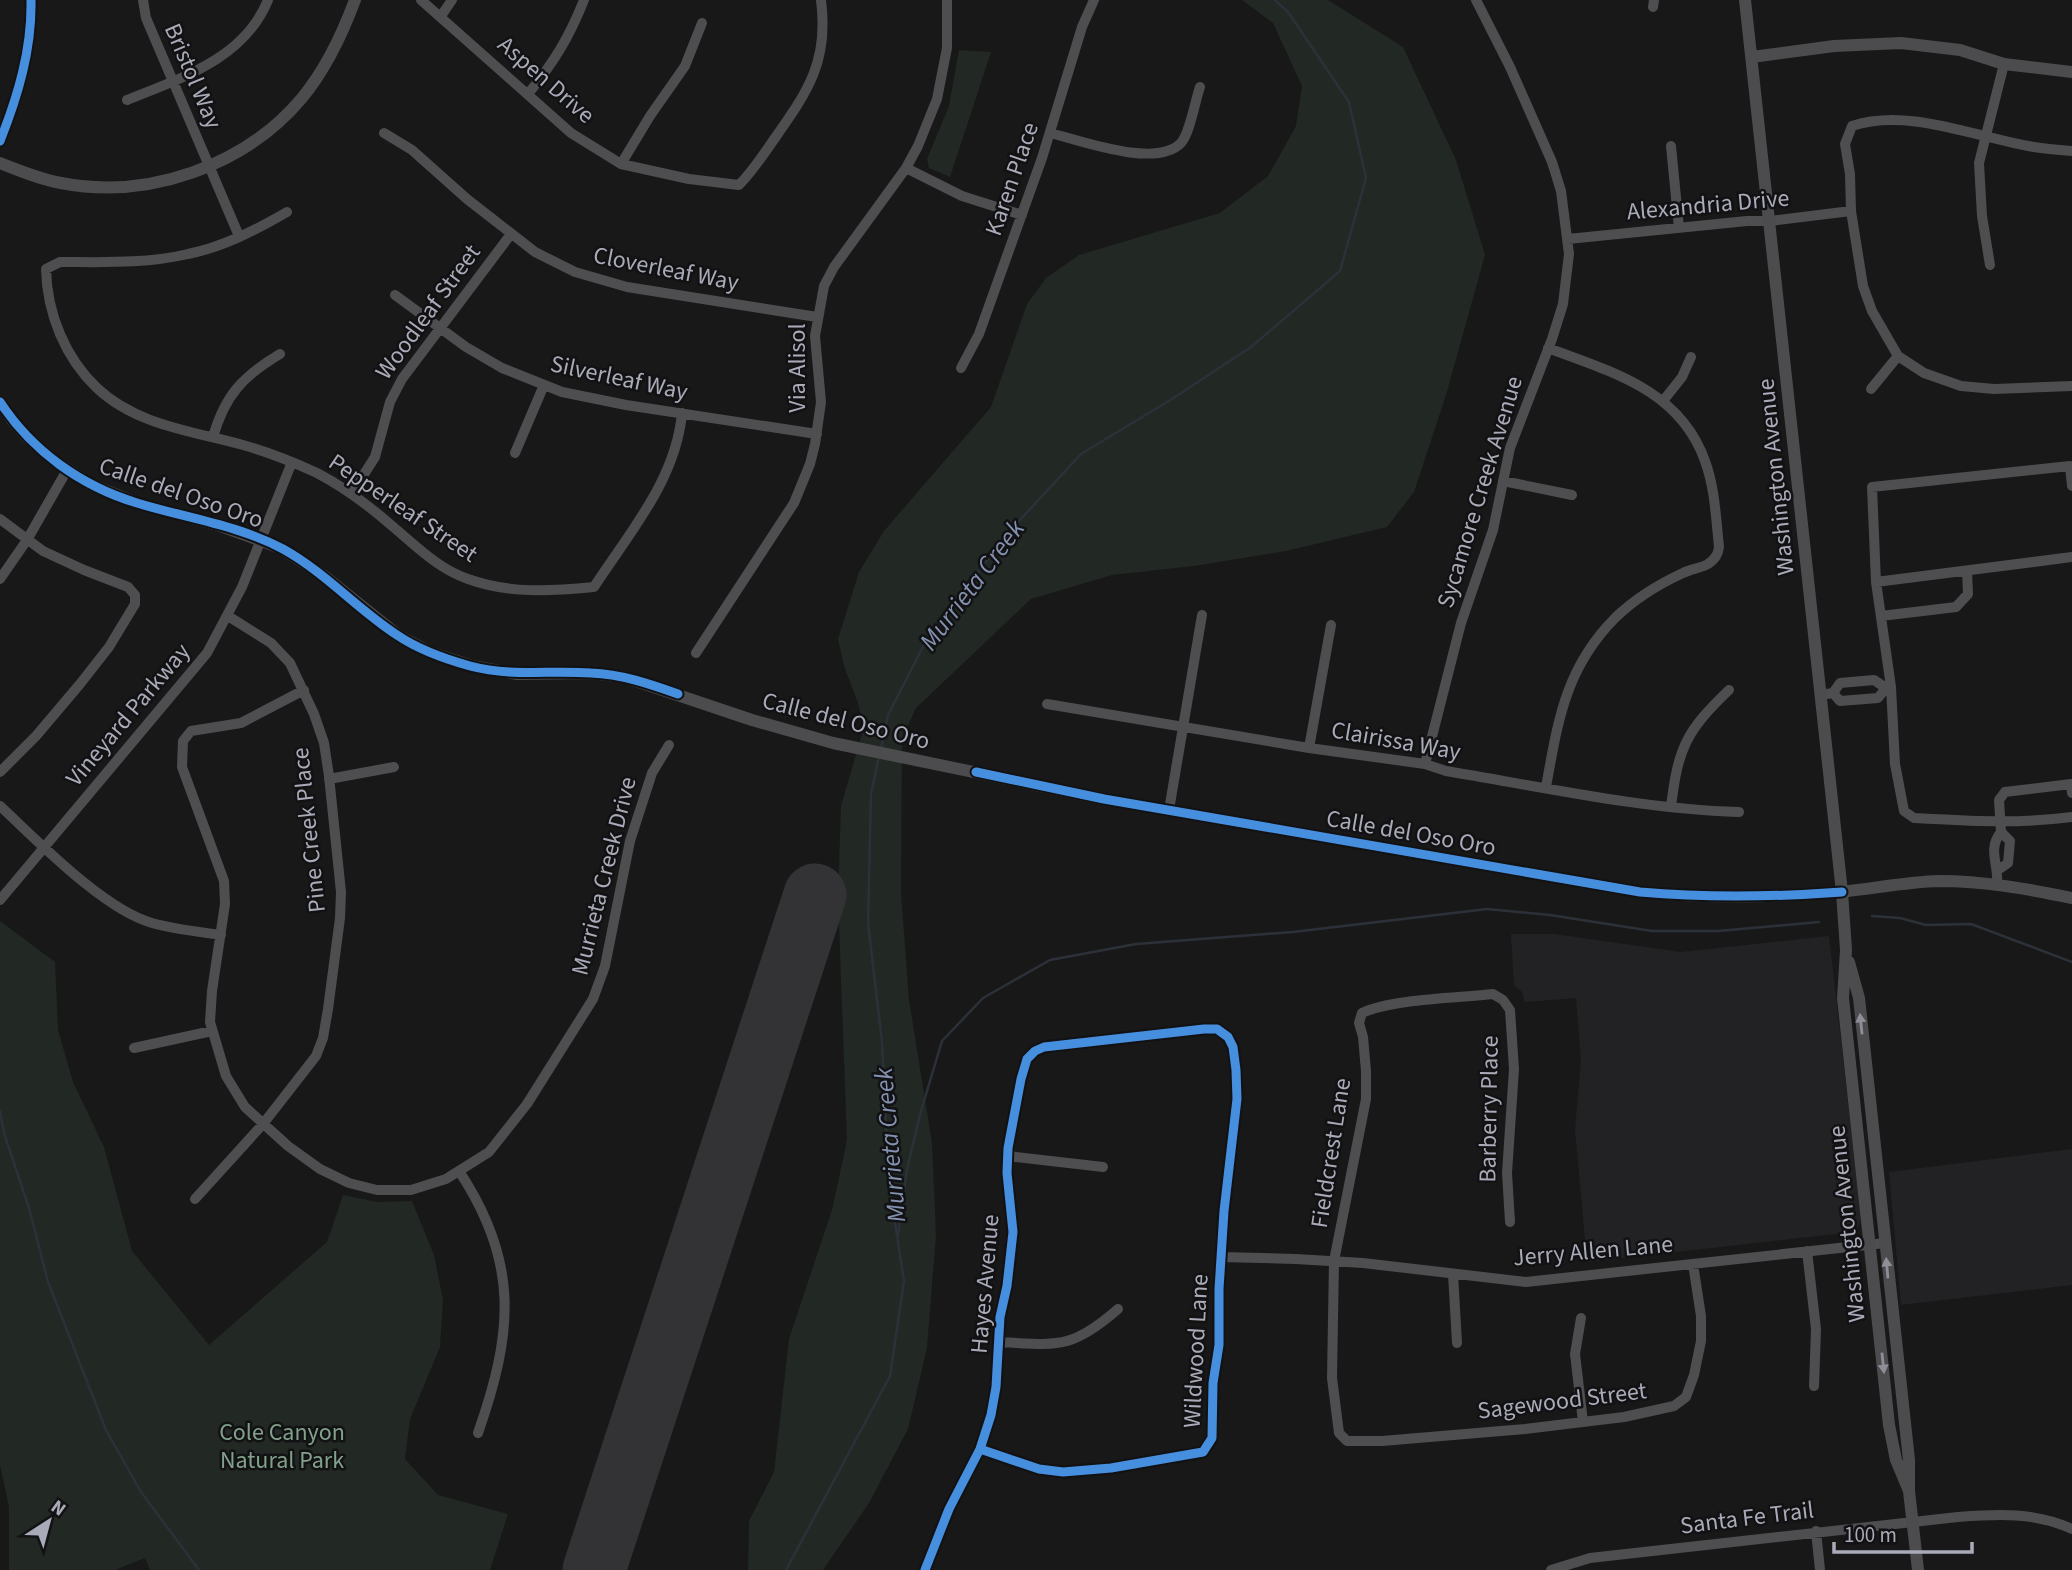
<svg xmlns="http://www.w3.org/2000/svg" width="2072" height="1570" font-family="'Source Sans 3',sans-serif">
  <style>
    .built { fill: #222224 }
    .green { fill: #222823 }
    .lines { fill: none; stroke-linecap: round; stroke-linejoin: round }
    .stream { stroke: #2c3139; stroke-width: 2.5 }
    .runway { stroke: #333335; stroke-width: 63 }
    .street { stroke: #4e4e51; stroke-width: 10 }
    .secondary { stroke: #4c4c4f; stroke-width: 12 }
    .cycleway-casing { stroke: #121214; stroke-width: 13 }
    .cycleway { stroke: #468fdf; stroke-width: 9 }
    .oneway { fill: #8e8e98 }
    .labels { text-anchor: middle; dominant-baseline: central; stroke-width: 5; stroke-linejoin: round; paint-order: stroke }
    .street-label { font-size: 24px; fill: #aaabb8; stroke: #121214 }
    .park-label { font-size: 24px; fill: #82a18b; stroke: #121214 }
    .water-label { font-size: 26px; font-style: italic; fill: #8492b0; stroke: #121214 }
  </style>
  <rect width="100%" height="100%" fill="#181818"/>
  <!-- built -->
  <path class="built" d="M 1511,934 L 1554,934 L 1681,952 L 1829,936 L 1861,1216 L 1860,1224 L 1853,1232 L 1587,1262 L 1575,1129 L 1581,1061 L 1576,998 L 1525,1002 L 1522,992 L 1514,985 Z
    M 2072,1149 L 2072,1285 L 1901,1305 L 1889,1172 Z"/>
  <!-- green -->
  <path class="green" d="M 1242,0 L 1328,0 L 1403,47 L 1456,160 L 1485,255 L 1446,395 L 1414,492 L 1387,527 L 1286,551 L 1194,566 L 1112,575 L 1031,599 L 916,708 L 902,739 L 901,893 L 909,1000 L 932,1143 L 936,1235 L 927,1348 L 908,1429 L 869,1503 L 823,1570 L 748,1570 L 749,1521 L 774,1472 L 789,1339 L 832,1210 L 847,1140 L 838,898 L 841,806 L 864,727 L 858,703 L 844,666 L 838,639 L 859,572 L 884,531 L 991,407 L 1027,304 L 1046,278 L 1079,255 L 1220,213 L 1268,176 L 1296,126 L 1302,86 L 1273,23 Z
    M 959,50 L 991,52 L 950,177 L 929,168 L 927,159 L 949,106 Z
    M 0,921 L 55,962 L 58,1030 L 73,1082 L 104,1147 L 132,1251 L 209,1345 L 327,1242 L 343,1195 L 377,1202 L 412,1201 L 434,1255 L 443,1300 L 440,1347 L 410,1419 L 405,1459 L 438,1495 L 508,1514 L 490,1570 L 150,1570 L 145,1558 L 115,1570 L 9,1570 L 9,1507 L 0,1465 Z"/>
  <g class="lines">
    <!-- stream -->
    <path class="stream" d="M 881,749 L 888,715 L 928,637 L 1008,533 L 1081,454 L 1172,399 L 1251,347 L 1340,271 L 1366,178 L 1349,102 L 1288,12 L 1275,0
      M 1872,916 L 1900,918 L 1926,925 L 1971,924 L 2072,962
      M 0,1111 L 4,1133 L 29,1208 L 48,1282 L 106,1430 L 141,1492 L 199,1570
      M 898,1235 L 907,1169 L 921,1111 L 942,1041 L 983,998 L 1050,960 L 1136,944 L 1293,932 L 1487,909 L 1550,915 L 1652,931 L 1718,931 L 1819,922
      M 786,1570 L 890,1376 L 904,1281 L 889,1184 L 882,1042 L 868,923 L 871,794 L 879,756"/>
    <!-- runway -->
    <path class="runway" d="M 594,1570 L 815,895"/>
    <!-- street -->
    <path class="street" d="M 143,0 L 146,18 L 239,236
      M 421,0 L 571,133 L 621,164 L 689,179 L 739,185 C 753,171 763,155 775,138 C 808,91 829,61 821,0
      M 1653,7 L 1654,0
      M 441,16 L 452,0
      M 528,94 C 554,62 569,38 584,0
      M 127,100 C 181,78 244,59 268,0
      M 384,133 L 412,150 L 467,199 L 535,252 L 575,272 L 627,287 L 817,317
      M 1050,133 C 1079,140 1156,169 1181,143 C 1190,133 1195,101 1200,87
      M 1671,146 L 1679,228
      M 2072,151 C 2059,150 2046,149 2034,147 C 1977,138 1908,107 1852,126 L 1845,144 L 1850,174 L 1851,211 L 1863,286 L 1872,311 L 1898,356 L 1924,373 L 1961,386 L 1994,389 L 2072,386
      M 621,164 L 650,116 L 685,66 L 702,23
      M 906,168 L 962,196 L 1022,215
      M 287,212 C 256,230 223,247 188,254 C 146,264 102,262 60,262 L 46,269 C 47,313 65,358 97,388 C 136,425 192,431 243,445 C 268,452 293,462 317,473 C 344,487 368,505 391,525 C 415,545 438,569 468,579 C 509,594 552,591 594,587 C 629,533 676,480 682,413
      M 1568,239 L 1747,221 L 1770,221 L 1851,211
      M 1990,265 L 1982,216 L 1979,163 L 2004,64
      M 395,295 L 466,347 L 502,368 L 562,392 L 626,405 L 817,434
      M 961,368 L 979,334 L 1042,158 L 1082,27 L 1094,0
      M 1871,389 L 1898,356
      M 1663,401 L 1682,377 L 1691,357
      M 213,437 C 225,395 243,376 280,354
      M 515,453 L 544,385
      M 1503,481 L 1572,495
      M 2072,486 L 2070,466 L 1872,487 L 1876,582 L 1891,687 L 1895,764 L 1904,811 L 1914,818 C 1967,821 2019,824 2072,817
      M 352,493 L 375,457 L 390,402 L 402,379 L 511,234
      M 0,519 L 43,551 L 84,570 L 128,587 L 135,595 L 135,604 L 109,647 L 80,684 L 36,736 L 0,772
      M 0,579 L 27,540 L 67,470
      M 1876,582 L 2072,557
      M 1881,616 L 1956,607 L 1968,594 L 1967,571
      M 696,653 L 794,503 L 810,464 L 815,444 L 821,402 L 815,336 L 824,286 L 834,267 L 906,168 L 918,146 L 937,99 L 947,48 L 947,0
      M 304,690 L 241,723 L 191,731 L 183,741 L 182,767 L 224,881 L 225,904 L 212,991 L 210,1022 L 226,1076 L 245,1107 L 288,1146 L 320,1169 L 349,1183 L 377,1190 L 411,1190 L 446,1179 L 489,1152 L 527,1104 L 593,999 L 605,966 L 630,841 L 652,773 L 669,745
      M 1833,693 L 1840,701 L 1878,698 L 1886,688
      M 1820,695 L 1833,693 L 1840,683 L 1874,680 L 1886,688 L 1891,687
      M 1047,704 L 1309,748 L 1425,764 L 1446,771 C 1543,787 1641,809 1739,812
      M 1309,748 L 1331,625
      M 1425,764 L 1461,623 L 1493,530 L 1510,448 L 1552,339 L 1563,304 L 1569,254 L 1561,191 L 1552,162 L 1510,67 L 1476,0
      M 329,779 L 394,767
      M 1546,787 C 1558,721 1565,668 1616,617 C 1635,599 1659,584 1683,573 C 1691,569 1701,568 1708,564 C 1715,559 1718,555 1719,547 C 1716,519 1715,488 1705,461 C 1680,390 1612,372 1548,348
      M 0,806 C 38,841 103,909 152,923 C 174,929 198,932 221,935
      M 1671,807 C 1678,748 1686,731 1729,690
      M 1169,810 L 1202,615
      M 1998,870 L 2008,863 L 2010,841 L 2001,832 L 1999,800 L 2005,792 L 2071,784 L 2072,793
      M 1997,884 C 1999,865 1987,849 2001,832
      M 0,900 L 207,653 L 242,587 L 292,462
      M 134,1048 L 212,1031
      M 1008,1156 L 1103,1167
      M 459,1171 C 520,1263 513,1333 478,1433
      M 195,1199 L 263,1124 L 316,1056 L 323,1038 L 328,1009 L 340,918 L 341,892 L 329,776 L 324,743 L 314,714 L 290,663 L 271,643 L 228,616
      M 1510,1222 L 1507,1173 L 1514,1069 L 1510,1010 L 1503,1000 L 1493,994 C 1458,998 1391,999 1362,1013 L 1359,1023 L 1363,1037 L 1366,1071 L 1366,1099 L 1334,1261 L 1332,1378 L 1339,1433 L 1347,1441 L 1382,1441 L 1525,1429 L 1624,1417 L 1674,1406 L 1686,1397 L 1694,1375 L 1701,1341 L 1701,1316 L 1693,1264
      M 1807,1251 L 1816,1329 L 1814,1386
      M 1221,1257 L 1296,1259 L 1363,1263 L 1526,1282 L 1885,1243
      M 1453,1274 L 1457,1343
      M 1581,1318 L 1575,1354 L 1583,1422
      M 999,1342 C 1058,1345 1071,1350 1118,1309
      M 1816,1531 L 1820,1570
      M 925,1570 L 949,1509 L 980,1449 L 991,1415 L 996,1387 L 1000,1317 L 1007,1286 L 1013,1232 L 1007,1173 L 1008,1148 L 1021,1079 L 1027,1059 L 1035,1051 L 1044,1047 L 1204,1029 L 1217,1029 L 1228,1037 L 1233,1047 L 1236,1070 L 1237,1099 L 1224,1211 L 1219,1289 L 1219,1345 L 1213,1383 L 1212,1438 L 1203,1452 L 1111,1468 L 1063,1472 L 1039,1469 L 980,1449
      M 1551,1570 L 1590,1558 L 1958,1517 C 1998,1514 2035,1512 2072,1529"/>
    <!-- secondary -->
    <path class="secondary" d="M 1745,0 L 1842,892 L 1846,950 L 1843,998 L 1889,1425 L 1896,1460 L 1909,1491
      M 1752,57 L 1834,46 L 1901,43 L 1960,50 L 2004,64 L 2072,72
      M 0,141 C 18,96 32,49 31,0
      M 0,163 C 20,171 40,179 61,183 C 148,200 245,166 302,98 C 326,69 342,35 355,0
      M 0,402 L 13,421 L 29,439 L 56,462 L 90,484 L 137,503 L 218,525 L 281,548 L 324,576 L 399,636 L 432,653 L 472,666 L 517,674 L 590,673 L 624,677 L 752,720 L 833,743 L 1104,799 L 1640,892 C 1706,898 1773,898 1838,892 C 1872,889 1905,882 1939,881 C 1984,881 2028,889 2072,898
      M 1849,962 L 1859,998 L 1909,1460 L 1909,1491 L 1918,1570"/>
    <defs>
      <path id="cycleway" d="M 0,141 C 18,96 32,49 31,0
        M 0,402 C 32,451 81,486 137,503 C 186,518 238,525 283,549 C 326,573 357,609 397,635 C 419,650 445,659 470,666 C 512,677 549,670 591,673 C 621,674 650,684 678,694
        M 976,772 L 1104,799 L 1640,892 C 1707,898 1774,897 1842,892
        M 925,1570 L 949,1509 L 980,1449 L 991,1415 L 996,1387 L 1000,1317 L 1007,1286 L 1013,1232 L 1007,1173 L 1008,1148 L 1021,1079 L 1027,1059 L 1035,1051 L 1044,1047 L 1204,1029 L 1217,1029 L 1228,1037 L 1233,1047 L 1236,1070 L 1237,1099 L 1224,1211 L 1219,1289 L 1219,1345 L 1213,1383 L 1212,1438 L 1203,1452 L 1111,1468 L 1063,1472 L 1039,1469 L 980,1449"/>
    </defs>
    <!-- cycleway casing -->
    <use href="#cycleway" class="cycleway-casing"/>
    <!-- cycleway -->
    <use href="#cycleway" class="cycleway"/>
  </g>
  <!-- one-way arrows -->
  <defs><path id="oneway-solid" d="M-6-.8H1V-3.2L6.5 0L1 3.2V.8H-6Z" transform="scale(1.75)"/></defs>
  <g class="oneway">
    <use href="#oneway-solid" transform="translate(1861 1024) rotate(-96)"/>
    <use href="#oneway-solid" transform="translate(1887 1268) rotate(-95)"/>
    <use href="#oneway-solid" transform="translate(1883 1363) rotate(84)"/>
  </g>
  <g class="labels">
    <!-- street labels -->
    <g class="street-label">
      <text transform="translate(193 76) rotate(67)">Bristol Way</text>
      <text transform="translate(546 80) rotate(41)">Aspen Drive</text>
      <text transform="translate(1012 179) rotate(-71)">Karen Place</text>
      <text transform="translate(1708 205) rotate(-5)">Alexandria Drive</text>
      <text transform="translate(666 269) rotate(11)">Cloverleaf Way</text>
      <text transform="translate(428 312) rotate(-54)">Woodleaf Street</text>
      <text transform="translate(797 368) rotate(-90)">Via Alisol</text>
      <text transform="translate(619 378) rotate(12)">Silverleaf Way</text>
      <text transform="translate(1776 477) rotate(-96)">Washington Avenue</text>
      <text transform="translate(1480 492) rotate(-73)">Sycamore Creek Avenue</text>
      <text transform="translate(181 493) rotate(19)">Calle del Oso Oro</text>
      <text transform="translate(403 508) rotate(34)">Pepperleaf Street</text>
      <text transform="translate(128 715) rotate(-50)">Vineyard Parkway</text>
      <text transform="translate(846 721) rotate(14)">Calle del Oso Oro</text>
      <text transform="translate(1396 741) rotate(10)">Clairissa Way</text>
      <text transform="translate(309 830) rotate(-96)">Pine Creek Place</text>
      <text transform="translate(1411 833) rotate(10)">Calle del Oso Oro</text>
      <text transform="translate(604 876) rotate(-76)">Murrieta Creek Drive</text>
      <text transform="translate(1489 1109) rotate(-89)">Barberry Place</text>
      <text transform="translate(1331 1153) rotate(-81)">Fieldcrest Lane</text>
      <text transform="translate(1847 1224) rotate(-96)">Washington Avenue</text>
      <text transform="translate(1593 1251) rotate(-5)">Jerry Allen Lane</text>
      <text transform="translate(985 1284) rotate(-85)">Hayes Avenue</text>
      <text transform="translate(1196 1351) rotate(-87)">Wildwood Lane</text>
      <text transform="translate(1562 1401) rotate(-7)">Sagewood Street</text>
      <text transform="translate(1747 1518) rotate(-7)">Santa Fe Trail</text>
    </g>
    <!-- park labels -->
    <g class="park-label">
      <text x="282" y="1432">Cole Canyon<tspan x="282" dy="28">Natural Park</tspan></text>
    </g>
    <!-- water labels -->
    <g class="water-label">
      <text transform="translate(972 585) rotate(-53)">Murrieta Creek</text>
      <text transform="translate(890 1145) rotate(-95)">Murrieta Creek</text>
    </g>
  </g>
  <!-- north arrow -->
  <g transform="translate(49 1521) rotate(36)" stroke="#121214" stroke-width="5" paint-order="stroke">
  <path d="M0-5L12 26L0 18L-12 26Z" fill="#aaabb8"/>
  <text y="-10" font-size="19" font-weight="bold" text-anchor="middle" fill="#aaabb8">N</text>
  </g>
  <!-- scale -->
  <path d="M1834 1542v10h138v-10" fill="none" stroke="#aaabb8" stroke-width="3.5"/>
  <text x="1844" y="1542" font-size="21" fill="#aaabb8" stroke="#121214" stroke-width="5" paint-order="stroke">100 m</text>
</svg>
